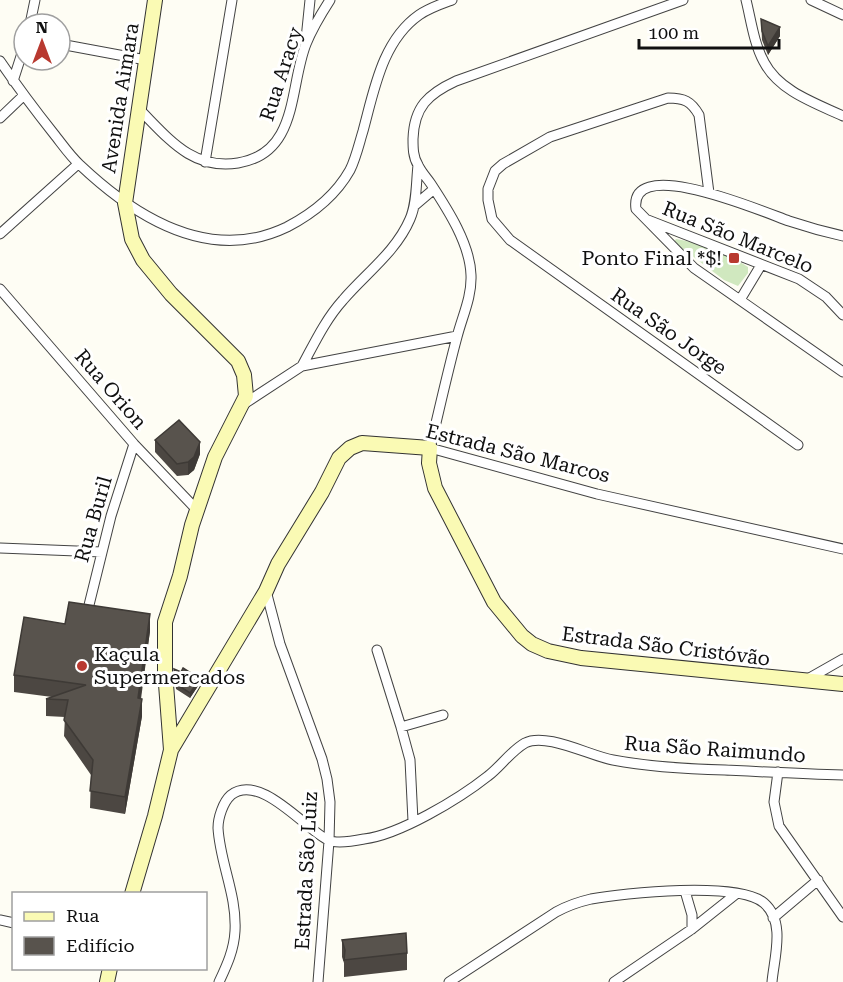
<svg xmlns="http://www.w3.org/2000/svg" width="843" height="982" font-family="'Roboto Serif',serif">
  <style>
    .green { fill: #d0e8bf }
    .lines { fill: none; stroke-linecap: round; stroke-linejoin: round }
    .street-casing { stroke: #434343; stroke-width: 11 }
    .secondary-casing { stroke: #323232; stroke-width: 16 }
    .street { stroke: #fff; stroke-width: 9 }
    .secondary { stroke: #fafab4; stroke-width: 14 }
    .wall { fill: #4c4742 }
    .shaded-wall { fill: #3e3a36 }
    .building { fill: #58534d; stroke: #3e3a36; stroke-width: 1.5 }
    .poi-dot { fill: #b83930; stroke: #fff; stroke-width: 2 }
    .labels { text-anchor: middle; dominant-baseline: central; stroke-width: 6; stroke-linejoin: round; paint-order: stroke }
    .street-label { font-size: 20px; fill: #101010; stroke: #fff }
    .poi-label { font-size: 20px; fill: #101010; stroke: #fff; text-anchor: end }
  </style>
  <rect width="100%" height="100%" fill="#fefdf4"/>
  <!-- green -->
  <path class="green" d="M 676,239 C 701,243 727,253 748,267 L 748,273 L 738,286 L 724,280 L 674,242 Z"/>
  <g class="lines">
    <defs>
      <path id="street" d="M 683,0 L 456,81 C 428,94 414,107 413,139 C 413,148 413,157 418,165 C 421,172 427,178 431,184 C 448,210 470,244 471,275 C 472,297 462,317 457,337 C 447,374 439,411 430,448 L 597,494 L 843,549
        M 746,0 C 751,20 754,44 764,62 C 779,91 815,103 843,116
        M 811,0 L 843,15
        M 30,24 L 35,0
        M 306,39 L 310,0
        M 60,44 L 146,60
        M 0,61 C 17,86 35,110 54,134 C 62,144 70,156 80,165 C 136,218 210,264 287,227 C 312,214 336,195 350,170 C 356,158 359,144 363,131 C 374,91 382,41 419,15 C 429,8 441,4 452,0
        M 13,81 L 24,47
        M 139,109 C 169,139 192,170 238,163 C 299,153 289,87 306,44 C 312,29 321,14 330,0
        M 0,118 L 23,96
        M 205,162 L 232,0
        M 709,193 L 699,115 C 691,101 684,98 668,98 L 550,137 L 503,164 L 495,171 L 488,189 L 488,200 L 492,219 L 510,240 L 798,445
        M 414,206 L 434,189
        M 648,220 L 799,279 L 826,297 L 843,315
        M 0,234 L 78,164
        M 843,236 C 825,232 807,227 789,221 C 766,213 628,153 636,209 L 694,268 L 843,372
        M 0,289 L 134,444 L 197,510
        M 740,300 L 761,265
        M 302,366 C 314,344 325,320 343,300 C 365,274 396,252 410,219 C 417,203 416,183 418,165
        M 244,404 L 302,366 L 457,336
        M 0,548 L 102,552
        M 266,591 L 280,644 L 322,759 L 327,779 L 330,802 L 329,841 L 318,982
        M 89,605 L 111,516 L 134,444
        M 377,650 L 401,727 L 410,760 L 413,821
        M 806,680 L 843,659
        M 401,727 L 443,715
        M 778,772 L 774,802 L 779,826 L 843,917
        M 685,891 L 692,915 L 692,929
        M 773,918 L 818,880
        M 0,920 L 14,923
        M 219,982 C 227,965 234,950 235,931 C 237,895 220,863 218,828 C 218,818 223,802 231,795 C 260,772 306,830 328,840 C 336,844 354,841 364,839 C 399,835 459,799 488,776 C 500,767 511,751 525,743 C 546,732 590,756 613,760 C 650,767 687,769 725,770 C 765,772 804,774 843,775
        M 449,982 L 556,912 C 567,906 578,902 591,899 C 624,893 738,881 764,903 C 786,922 774,958 772,982
        M 614,982 L 692,929 L 736,894"/>
      <path id="secondary" d="M 171,750 L 266,591 L 278,564 L 322,492 L 339,458 L 350,448 L 362,443 L 430,448 L 429,463 L 435,488 L 494,602 L 522,636 L 532,644 L 548,651 L 581,658 L 843,684
        M 132,894 L 155,816 L 171,750 L 165,671 L 165,622 L 180,576 L 192,525 L 215,457 L 246,396 L 244,375 L 238,361 L 171,294 L 143,260 L 132,239 L 125,203 L 155,0
        M 107,982 L 110,968"/>
    </defs>
    <!-- street casing -->
    <use href="#street" class="street-casing"/>
    <!-- secondary casing -->
    <use href="#secondary" class="secondary-casing"/>
    <!-- street -->
    <use href="#street" class="street"/>
    <!-- secondary -->
    <use href="#secondary" class="secondary"/>
  </g>
  <!-- wall -->
  <path class="wall" d="M 761,19 L 780,36 L 768,55 L 762,40 Z
    M 155,440 L 200,454 L 194,470 L 188,475 L 177,476 L 155,452 Z
    M 150,631 L 141,699 L 142,716 L 125,814 L 90,808 L 91,775 L 64,736 L 65,717 L 46,716 L 46,699 L 52,697 L 14,692 L 14,675 Z
    M 174,669 L 200,683 L 190,698 L 176,689 Z
    M 342,940 L 407,953 L 407,970 L 344,977 L 344,963 L 342,957 Z"/>
  <!-- shaded-wall -->
  <path class="shaded-wall" d="M 780,27 L 780,36 L 768,55 L 768,46 Z
    M 200,442 L 200,454 L 194,470 L 188,475 L 188,462 Z
    M 150,614 L 150,631 L 138,715 L 138,698 Z
    M 200,679 L 200,683 L 190,698 L 190,693 Z
    M 142,699 L 142,716 L 125,814 L 125,797 Z"/>
  <!-- building -->
  <path class="building" d="M 761,19 L 780,27 L 768,46 L 762,31 Z
    M 179,420 L 200,442 L 194,457 L 188,462 L 177,464 L 155,440 Z
    M 69,602 L 150,614 L 138,698 L 142,699 L 125,797 L 90,791 L 93,760 L 64,720 L 68,700 L 46,699 L 86,685 L 14,675 L 24,617 L 65,624 Z
    M 183,668 L 200,679 L 190,693 L 176,684 L 174,669 L 181,672 Z
    M 406,933 L 407,953 L 344,960 L 345,950 L 342,940 Z"/>
  <!-- markers -->
  <g class="poi-dot">
    <rect x="728" y="252" width="12" height="12" rx="3"/>
    <circle cx="82" cy="666" r="6"/>
  </g>
  <g class="labels">
    <!-- street labels -->
    <g class="street-label">
      <text transform="translate(281 74) rotate(-72)">Rua Aracy</text>
      <text transform="translate(120 98) rotate(-81)">Avenida Aimara</text>
      <text transform="translate(738 237) rotate(22)">Rua São Marcelo</text>
      <text transform="translate(669 331) rotate(35)">Rua São Jorge</text>
      <text transform="translate(111 389) rotate(49)">Rua Orion</text>
      <text transform="translate(518 453) rotate(14)">Estrada São Marcos</text>
      <text transform="translate(93 519) rotate(-74)">Rua Buril</text>
      <text transform="translate(666 646) rotate(7)">Estrada São Cristóvão</text>
      <text transform="translate(715 749) rotate(4)">Rua São Raimundo</text>
      <text transform="translate(306 871) rotate(-87)">Estrada São Luiz</text>
    </g>
    <!-- poi labels -->
    <g class="poi-label">
      <text x="722" y="258">Ponto Final *$!</text>
      <text x="94" y="654" text-anchor="start">Kaçula<tspan x="94" dy="23">Supermercados</tspan></text>
    </g>
  </g>
  <!-- legend -->
  <rect x="12" y="892" width="195" height="78" fill="#ffffff" stroke="#9f9f9f" stroke-width="1.5"/>
  <rect x="24" y="912" width="30" height="9" fill="#fafab4" stroke="#9f9f9f" stroke-width="1.5"/>
  <text x="66" y="922" font-size="18" fill="#101010">Rua</text>
  <rect x="24" y="937" width="30" height="18" fill="#58534d" stroke="#9f9f9f" stroke-width="1.5"/>
  <text x="66" y="952" font-size="18" fill="#101010">Edifício</text>
  <!-- north arrow -->
  <g transform="translate(42 42)"><circle r="28" fill="#ffffff" stroke="#9f9f9f" stroke-width="1.5"/>
  <path d="M0-4.5L10 22L0 15L-10 22Z" fill="#b83930"/>
  <text y="-9" font-size="16" font-weight="bold" text-anchor="middle" fill="#101010">N</text>
  </g>
  <!-- scale -->
  <path d="M639 39v9h140v-9" fill="none" stroke="#101010" stroke-width="3"/>
  <text x="648" y="39" font-size="18" fill="#101010" stroke="#ffffff" stroke-width="4.5" paint-order="stroke">100 m</text>
</svg>
